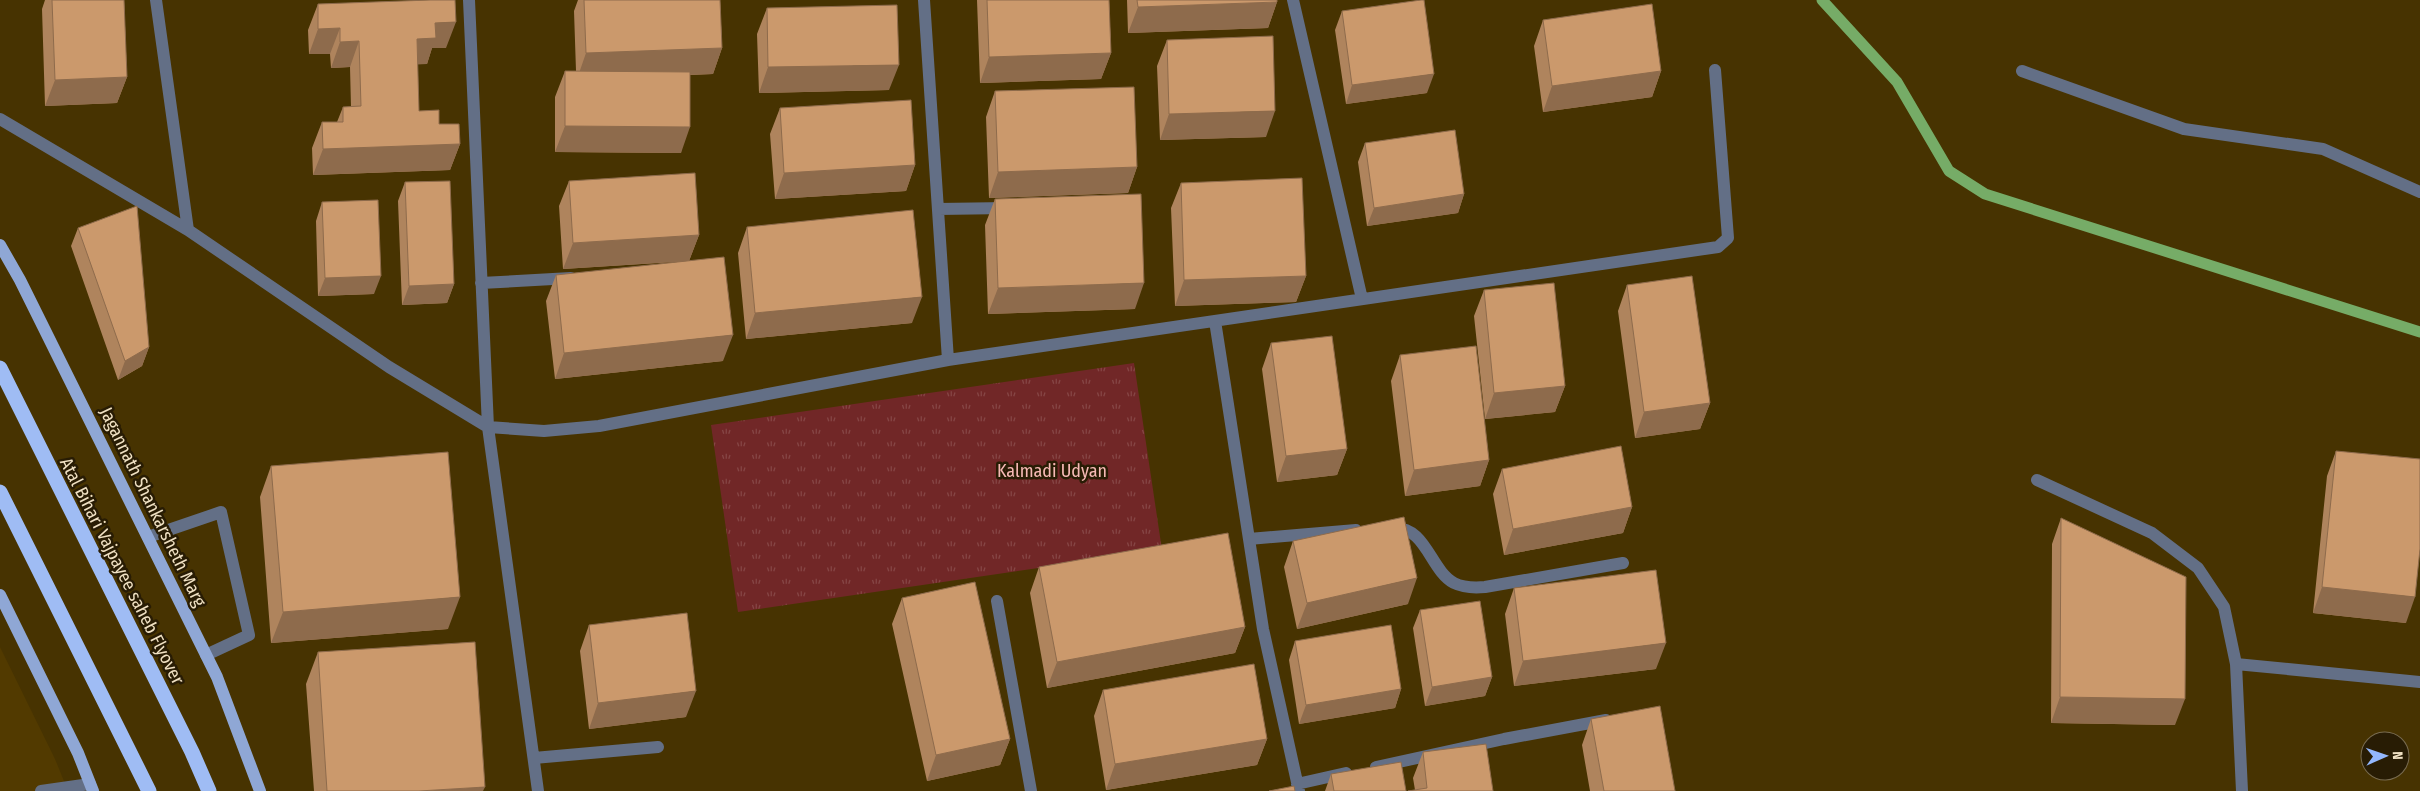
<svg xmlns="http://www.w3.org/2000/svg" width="2420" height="791" font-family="'Fira Sans Condensed',sans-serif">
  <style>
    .built { fill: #523a00 }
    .park { fill: url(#park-tufts) }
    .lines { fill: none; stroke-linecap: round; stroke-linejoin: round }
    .stream { stroke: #76ac67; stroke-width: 11 }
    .minor { stroke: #636f86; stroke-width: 12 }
    .major { stroke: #8fa7d5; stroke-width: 12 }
    .highway { stroke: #9fbcf4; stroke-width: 15 }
    .wall { fill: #af845d }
    .shaded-wall { fill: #8e6b4c }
    .building { fill: #cb996c; stroke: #8e6b4c }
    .labels { text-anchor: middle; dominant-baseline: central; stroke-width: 5; stroke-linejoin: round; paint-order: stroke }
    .park-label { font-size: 18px; fill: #f6b9b5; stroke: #281c04 }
    .street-label { font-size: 18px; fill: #f0e1c3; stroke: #281c04 }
  </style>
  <defs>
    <pattern id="park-tufts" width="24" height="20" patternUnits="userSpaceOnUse" patternTransform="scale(1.25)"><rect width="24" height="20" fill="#712727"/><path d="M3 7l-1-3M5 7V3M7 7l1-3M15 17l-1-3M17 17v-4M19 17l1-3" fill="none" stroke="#864645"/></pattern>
  </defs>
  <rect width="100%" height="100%" fill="#473301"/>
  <!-- built -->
  <path class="built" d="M 0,647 L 55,759 L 68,791 L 0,791 Z"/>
  <!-- park -->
  <path class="park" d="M 1134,363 L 1162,550 L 738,612 L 711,425 Z"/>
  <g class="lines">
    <!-- stream -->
    <path class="stream" d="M 1822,0 L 1897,82 L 1949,171 L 1985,194 L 2420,332"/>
    <!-- minor -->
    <path class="minor" d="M 156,0 L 188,230
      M 469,0 L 488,427 L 538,791
      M 924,0 L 948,360
      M 1293,0 L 1362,299
      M 2022,71 L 2184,129 L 2323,149 L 2420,192
      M 0,119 L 188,230 L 389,367 L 488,427 L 544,431 L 599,426 L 948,360 L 1718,247 L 1728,238 L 1715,70
      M 938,209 L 1008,208
      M 481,283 L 571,278
      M 1215,321 L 1263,629 L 1299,791
      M 2037,480 L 2152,533 L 2198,568 L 2224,607 L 2236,664 L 2242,791
      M 1393,528 C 1426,526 1430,570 1454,583 C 1464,588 1474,588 1485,587 L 1623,563
      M 148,537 L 221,512 L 249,635 L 206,655
      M 1249,539 L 1356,530
      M 997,601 L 1031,791
      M 2236,664 L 2420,682
      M 534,758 L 658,747
      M 1376,767 L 1504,739 L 1606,720
      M 1297,784 L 1346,773
      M 41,791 L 90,784"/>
    <!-- major -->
    <path class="major" d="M 0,245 L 20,280 L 217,677 L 260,791
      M 0,595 L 78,753 L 93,791"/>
    <!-- highway -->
    <path class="highway" d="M 0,368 L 192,752 L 209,791
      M 0,492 L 149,791"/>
  </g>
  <!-- wall -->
  <path class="wall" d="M 45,0 L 124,0 L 127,77 L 117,103 L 45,106 L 42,9 Z
    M 578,0 L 720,0 L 722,48 L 713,74 L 690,75 L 681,153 L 555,152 L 555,97 L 565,71 L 576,71 L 574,11 Z
    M 977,0 L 1109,0 L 1111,53 L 1101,79 L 980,83 Z
    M 1127,0 L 1277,0 L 1277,2 L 1268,28 L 1128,33 Z
    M 318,4 L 446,48 L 432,48 L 427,64 L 417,64 L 419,111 L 439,124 L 460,144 L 450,170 L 313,175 L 312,148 L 322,122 L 337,122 L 343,107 L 351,107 L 350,67 L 331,68 L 330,54 L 309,54 L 308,30 Z
    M 767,8 L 889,90 L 759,93 L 757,34 Z
    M 1342,11 L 1427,93 L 1346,104 L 1335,30 Z
    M 1543,20 L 1661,71 L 1652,97 L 1543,112 L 1534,46 Z
    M 1167,40 L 1266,137 L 1160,140 L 1157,66 Z
    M 995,91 L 1137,167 L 1128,193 L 989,198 L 986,117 Z
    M 780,108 L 915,165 L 906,191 L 775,199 L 770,134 Z
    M 1365,143 L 1464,194 L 1458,213 L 1367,226 L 1358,162 Z
    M 569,181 L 699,235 L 689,261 L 563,269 L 559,206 Z
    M 405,182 L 454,284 L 447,303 L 402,305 L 398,201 Z
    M 1181,183 L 1306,276 L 1296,302 L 1175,306 L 1171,208 Z
    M 995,199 L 1135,309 L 988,314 L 985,225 Z
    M 322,202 L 374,294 L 318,296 L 316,221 Z
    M 747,227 L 912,323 L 746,339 L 738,253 Z
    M 78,228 L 149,347 L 142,366 L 118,380 L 71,246 Z
    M 556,275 L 723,361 L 555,379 L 546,301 Z
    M 1627,285 L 1710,403 L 1700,429 L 1635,438 L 1618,311 Z
    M 1484,290 L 1565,386 L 1555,412 L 1485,419 L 1474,316 Z
    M 1271,343 L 1347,449 L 1337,475 L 1277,482 L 1262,369 Z
    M 1400,355 L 1489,460 L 1480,486 L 1405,496 L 1391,381 Z
    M 2336,451 L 2406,623 L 2313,613 L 2327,476 Z
    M 271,466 L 448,629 L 271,643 L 260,497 Z
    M 1502,469 L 1632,507 L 1623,533 L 1504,555 L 1493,494 Z
    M 2061,518 L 2175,725 L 2051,723 L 2052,544 Z
    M 1293,541 L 1408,604 L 1297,629 L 1284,567 Z
    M 1039,567 L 1245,627 L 1235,653 L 1047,688 L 1030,593 Z
    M 1514,588 L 1656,669 L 1514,686 L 1505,614 Z
    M 902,598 L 1010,739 L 1000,765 L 927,781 L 892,624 Z
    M 1420,610 L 1492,677 L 1485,696 L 1425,706 L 1413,628 Z
    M 589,625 L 686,717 L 589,729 L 580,651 Z
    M 1295,641 L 1401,689 L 1395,708 L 1299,724 L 1289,660 Z
    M 318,652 L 483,791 L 314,791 L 306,684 Z
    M 1103,690 L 1267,739 L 1257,765 L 1106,790 L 1094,716 Z
    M 1591,719 L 1675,791 L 1590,791 L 1582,745 Z
    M 1423,752 L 1493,791 L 1415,790 L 1413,778 Z
    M 1331,774 L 1406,791 L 1325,791 Z"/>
  <!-- shaded-wall -->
  <path class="shaded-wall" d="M 1277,2 L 1268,28 L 1128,33 L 1138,7 Z
    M 456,22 L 446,48 L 432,48 L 427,64 L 407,65 L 417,39 L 435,23 Z
    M 340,28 L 330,54 L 309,54 L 318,29 Z
    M 359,41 L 350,67 L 331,68 L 340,42 Z
    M 722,48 L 713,74 L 577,79 L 586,53 Z
    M 1111,53 L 1101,79 L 980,83 L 989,57 Z
    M 899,65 L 889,90 L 759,93 L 768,67 Z
    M 1661,71 L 1652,97 L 1543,112 L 1552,86 Z
    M 1434,74 L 1427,93 L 1346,104 L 1352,85 Z
    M 127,77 L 117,103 L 45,106 L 55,80 Z
    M 1275,111 L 1266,137 L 1160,140 L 1169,114 Z
    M 565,126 L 690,127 L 681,153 L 555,152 Z
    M 460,144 L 450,170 L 313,175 L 323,149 Z
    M 915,165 L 906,191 L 775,199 L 784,173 Z
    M 1137,167 L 1128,193 L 989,198 L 998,172 Z
    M 1464,194 L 1458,213 L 1367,226 L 1374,208 Z
    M 699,235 L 689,261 L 563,269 L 573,243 Z
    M 381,276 L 374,294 L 318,296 L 325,278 Z
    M 1306,276 L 1296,302 L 1175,306 L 1184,280 Z
    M 1144,283 L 1135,309 L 988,314 L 998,288 Z
    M 454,284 L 447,303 L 402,305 L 409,286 Z
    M 922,297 L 912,323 L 746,339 L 755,313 Z
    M 733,335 L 723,361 L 555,379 L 564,353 Z
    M 149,347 L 142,366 L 118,380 L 125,361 Z
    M 1565,386 L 1555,412 L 1485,419 L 1494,393 Z
    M 1710,403 L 1700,429 L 1635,438 L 1644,412 Z
    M 1347,449 L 1337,475 L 1277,482 L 1286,456 Z
    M 1489,460 L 1480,486 L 1405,496 L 1414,470 Z
    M 1632,507 L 1623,533 L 1504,555 L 1513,529 Z
    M 1417,578 L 1408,604 L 1297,629 L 1307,603 Z
    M 2322,587 L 2415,597 L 2406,623 L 2313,613 Z
    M 460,597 L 448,629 L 271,643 L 283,612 Z
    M 1245,627 L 1235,653 L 1047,688 L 1057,662 Z
    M 1666,643 L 1656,669 L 1514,686 L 1523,661 Z
    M 1492,677 L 1485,696 L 1425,706 L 1432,687 Z
    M 1401,689 L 1395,708 L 1299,724 L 1306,705 Z
    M 696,691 L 686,717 L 589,729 L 598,703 Z
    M 2060,697 L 2185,699 L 2175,725 L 2051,723 Z
    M 1010,739 L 1000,765 L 927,781 L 936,755 Z
    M 1267,739 L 1257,765 L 1106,790 L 1115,764 Z
    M 485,787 L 483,791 L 419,791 Z"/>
  <!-- building -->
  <path class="building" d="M 52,0 L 124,0 L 127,77 L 55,80 Z
    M 430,0 L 455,0 L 456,22 L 435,23 L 436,38 L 417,39 L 419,111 L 439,110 L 439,124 L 459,124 L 460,144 L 323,149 L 322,122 L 343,122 L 343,107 L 361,106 L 359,41 L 340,42 L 340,28 L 318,29 L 318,4 Z
    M 584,0 L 720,0 L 722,48 L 586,53 Z
    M 987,0 L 1109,0 L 1111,53 L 989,57 Z
    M 1137,0 L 1277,0 L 1277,2 L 1138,7 Z
    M 1421,0 L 1424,0 L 1434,74 L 1352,85 L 1342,11 Z
    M 1652,4 L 1661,71 L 1552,86 L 1543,20 Z
    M 897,5 L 899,65 L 768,67 L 767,8 Z
    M 1273,36 L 1275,111 L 1169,114 L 1167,40 Z
    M 565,71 L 690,72 L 690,127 L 565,126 Z
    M 1134,87 L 1137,167 L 998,172 L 995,91 Z
    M 911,100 L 915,165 L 784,173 L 780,108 Z
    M 1455,130 L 1464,194 L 1374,208 L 1365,143 Z
    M 695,173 L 699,235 L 573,243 L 569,181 Z
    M 1302,178 L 1306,276 L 1184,280 L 1181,183 Z
    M 450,181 L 454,284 L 409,286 L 405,182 Z
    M 1141,194 L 1144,283 L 998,288 L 995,199 Z
    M 378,200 L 381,276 L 325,278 L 322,202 Z
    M 137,206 L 149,347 L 125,361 L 78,228 Z
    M 913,210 L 922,297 L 755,313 L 747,227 Z
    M 724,257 L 733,335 L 564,353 L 556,275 Z
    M 1692,276 L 1710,403 L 1644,412 L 1627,285 Z
    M 1554,283 L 1565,386 L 1494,393 L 1484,290 Z
    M 1332,336 L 1347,449 L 1286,456 L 1271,343 Z
    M 1476,346 L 1489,460 L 1414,470 L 1400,355 Z
    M 1621,446 L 1632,507 L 1513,529 L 1502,469 Z
    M 2336,451 L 2420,459 L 2420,549 L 2415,597 L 2322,587 Z
    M 448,452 L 460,597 L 283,612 L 271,466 Z
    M 1404,517 L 1417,578 L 1307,603 L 1293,541 Z
    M 2061,518 L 2186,577 L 2185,699 L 2060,697 Z
    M 1228,533 L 1245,627 L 1057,662 L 1039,567 Z
    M 1656,570 L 1666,643 L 1523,661 L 1514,588 Z
    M 975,582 L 1010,739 L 936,755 L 902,598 Z
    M 1480,601 L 1492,677 L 1432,687 L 1420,610 Z
    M 687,613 L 696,691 L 598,703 L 589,625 Z
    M 1391,625 L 1401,689 L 1306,705 L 1295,641 Z
    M 475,642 L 485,787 L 419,791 L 327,791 L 318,652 Z
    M 1254,664 L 1267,739 L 1115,764 L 1103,690 Z
    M 1660,706 L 1675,791 L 1604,791 L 1591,719 Z
    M 1486,744 L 1493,791 L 1408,791 L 1427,788 L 1423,752 Z
    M 1401,762 L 1406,791 L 1334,791 L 1331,774 Z
    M 1294,786 L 1295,791 L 1269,791 Z"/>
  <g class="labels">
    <!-- park labels -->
    <g class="park-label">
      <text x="1052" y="471">Kalmadi Udyan</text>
    </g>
    <!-- street labels -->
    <g class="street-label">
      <text transform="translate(153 507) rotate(64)">Jagannath Shankarsheth Marg</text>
      <text transform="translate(122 571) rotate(63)">Atal Bihari Vajpayee saheb Flyover</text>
    </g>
  </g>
  <!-- north arrow -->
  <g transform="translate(2385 756) rotate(88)"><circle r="24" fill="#281c04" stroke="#786b50"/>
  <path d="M0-4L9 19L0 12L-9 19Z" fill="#93b7fd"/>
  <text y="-8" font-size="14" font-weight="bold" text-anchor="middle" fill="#f0e1c3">N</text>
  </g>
</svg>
